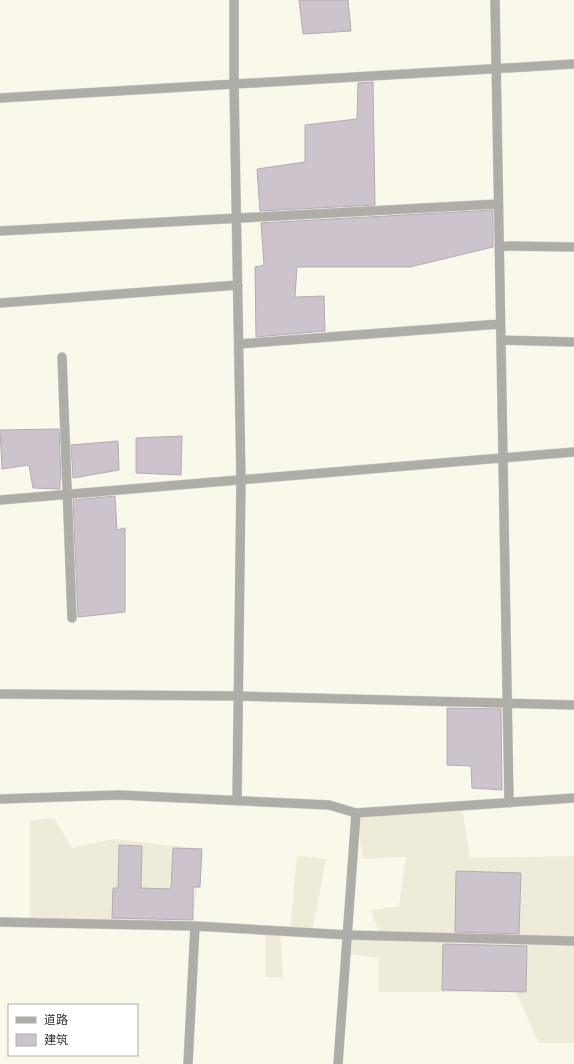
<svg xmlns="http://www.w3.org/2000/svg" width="574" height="1064" font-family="Manrope,'Noto Sans SC',sans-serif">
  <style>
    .built { fill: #eeecd8 }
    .building { fill: #ccc3cc; stroke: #b4abb4 }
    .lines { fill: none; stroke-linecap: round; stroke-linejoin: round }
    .minor-casing { stroke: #d5d4c9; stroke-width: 10 }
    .minor { stroke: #aeada8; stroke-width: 9 }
  </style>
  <rect width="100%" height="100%" fill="#f9f8eb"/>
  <!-- built -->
  <path class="built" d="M 462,806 L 470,858 L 574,856 L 574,1043 L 539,1043 L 516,992 L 379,992 L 379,958 L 346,954 L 348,935 L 380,936 L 371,910 L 399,906 L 406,857 L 363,859 L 356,813 Z
    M 54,818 L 72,848 L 114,839 L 202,849 L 193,920 L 30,923 L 30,821 Z
    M 297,856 L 326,859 L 312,933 L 290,931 Z
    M 265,930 L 280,931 L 283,978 L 265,977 Z"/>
  <!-- building -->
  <path class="building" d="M 299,0 L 348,0 L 351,31 L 303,34 Z
    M 373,82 L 375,205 L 260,211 L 257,169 L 305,162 L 305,125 L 357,119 L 358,83 Z
    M 493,210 L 493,247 L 410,267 L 297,267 L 295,297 L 324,296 L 325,331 L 256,337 L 255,267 L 264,265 L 261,223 Z
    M 59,429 L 61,479 L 60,480 L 60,489 L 33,488 L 29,465 L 2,469 L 0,430 Z
    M 182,436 L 181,475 L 136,473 L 136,438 Z
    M 118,441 L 119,470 L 73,478 L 71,445 Z
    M 115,496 L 117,530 L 125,528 L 125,612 L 78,617 L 73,500 Z
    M 447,708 L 501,709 L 502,790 L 472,788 L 471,766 L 447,765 Z
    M 119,845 L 142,846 L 141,888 L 171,889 L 173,848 L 202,849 L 200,887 L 193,887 L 193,920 L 112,918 L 113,888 L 118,888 Z
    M 456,871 L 521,873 L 519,934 L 455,932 Z
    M 443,944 L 527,946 L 526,992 L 442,990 Z"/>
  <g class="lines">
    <defs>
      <path id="minor" d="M 234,0 L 234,84 L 241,480 L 237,801
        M 495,0 L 509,803
        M 0,98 L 574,64
        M 0,231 L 498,204
        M 499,246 L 574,247
        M 0,303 L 238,285
        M 501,340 L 574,342
        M 239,344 L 500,324
        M 62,357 L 72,618
        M 0,500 L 574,452
        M 0,694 L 239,696 L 574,705
        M 0,799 L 119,795 L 329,805 L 356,813 L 574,798
        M 0,922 L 195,926 L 348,935 L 574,941
        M 188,1064 L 195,926
        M 338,1064 L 356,813"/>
    </defs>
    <!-- minor casing -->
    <use href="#minor" class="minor-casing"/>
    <!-- minor -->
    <use href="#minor" class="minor"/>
  </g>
  <!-- legend -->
  <rect x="8" y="1004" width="130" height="52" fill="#ffffff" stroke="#adadab"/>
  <rect x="16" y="1017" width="20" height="6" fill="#aeada8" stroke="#adadab"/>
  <text x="44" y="1024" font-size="12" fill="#32322d">道路</text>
  <rect x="16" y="1034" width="20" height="12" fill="#ccc3cc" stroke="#adadab"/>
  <text x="44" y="1044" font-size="12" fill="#32322d">建筑</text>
</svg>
